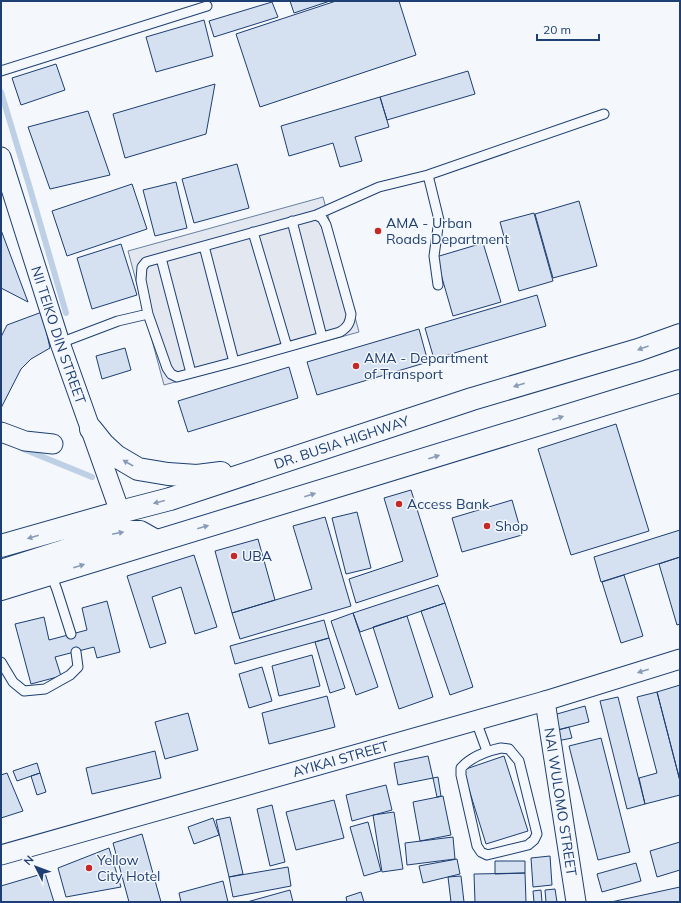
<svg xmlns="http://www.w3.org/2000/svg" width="681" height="903" font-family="Mulish,sans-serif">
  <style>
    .parking { fill: #e3e8f0; stroke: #687fa3 }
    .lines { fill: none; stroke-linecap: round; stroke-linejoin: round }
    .stream { stroke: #bed0e5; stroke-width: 6 }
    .building { fill: #d5e0f0; stroke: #1d3f73 }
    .service-casing { stroke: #1d3f73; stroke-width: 11 }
    .minor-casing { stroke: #1d3f73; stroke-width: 21 }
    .trunk-casing { stroke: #1d3f73; stroke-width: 24 }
    .service { stroke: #f4f7fb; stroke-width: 9 }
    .minor { stroke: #f4f7fb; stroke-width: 19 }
    .trunk { stroke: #f4f7fb; stroke-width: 22 }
    .oneway { fill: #889bb7 }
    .poi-dot { fill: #c62828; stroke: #f4f7fb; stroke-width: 1.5 }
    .labels { text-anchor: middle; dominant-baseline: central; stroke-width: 3; stroke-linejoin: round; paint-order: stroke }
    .poi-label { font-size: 14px; fill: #1d3f73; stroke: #f4f7fb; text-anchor: start }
    .street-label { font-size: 14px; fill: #1d3f73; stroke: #f4f7fb }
  </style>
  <rect width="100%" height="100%" fill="#f4f7fb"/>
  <!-- parking -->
  <path class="parking" d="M 323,197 L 359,332 L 164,385 L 128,251 Z"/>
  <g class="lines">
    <!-- stream -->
    <path class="stream" d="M 1,92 L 29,185 L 66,313
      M 21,448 L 92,477"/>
  </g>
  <!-- building -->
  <path class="building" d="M 290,1 L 330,1 L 294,13 Z
    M 336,1 L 399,1 L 416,55 L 260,107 L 236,34 Z
    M 272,2 L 278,17 L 214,37 L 209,21 Z
    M 204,20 L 213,56 L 156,72 L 146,37 Z
    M 56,64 L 65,90 L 21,105 L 12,78 Z
    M 468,71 L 475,94 L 387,120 L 380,97 Z
    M 215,84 L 206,134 L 125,158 L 113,114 Z
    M 380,97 L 389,127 L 355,137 L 362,161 L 340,167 L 333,143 L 289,156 L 281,126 Z
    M 88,111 L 110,175 L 50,189 L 28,127 Z
    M 237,164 L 249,208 L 194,223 L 182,179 Z
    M 176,182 L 187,228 L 155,236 L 143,190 Z
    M 132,184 L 147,229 L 67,256 L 52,211 Z
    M 579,201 L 597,266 L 553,278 L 535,214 Z
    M 534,213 L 553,281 L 519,291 L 500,222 Z
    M 1,230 L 28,302 L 1,288 Z
    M 483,243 L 501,302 L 453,316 L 436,257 Z
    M 121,244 L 137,295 L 92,309 L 77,258 Z
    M 537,295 L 546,326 L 434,359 L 425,328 Z
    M 42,312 L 50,348 L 31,359 L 21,369 L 1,408 L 1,337 L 7,325 Z
    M 419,329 L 428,362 L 317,395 L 307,362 Z
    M 125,348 L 131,370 L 102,379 L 96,356 Z
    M 289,367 L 298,398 L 188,432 L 178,401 Z
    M 616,424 L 649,531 L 571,555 L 538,449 Z
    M 411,490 L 438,576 L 356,603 L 349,579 L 403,561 L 384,498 Z
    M 512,500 L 522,535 L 462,552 L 452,518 Z
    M 357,512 L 371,568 L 346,574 L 332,518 Z
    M 325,517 L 351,606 L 240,639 L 232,613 L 312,589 L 293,526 Z
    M 680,530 L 680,557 L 601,582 L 594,557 Z
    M 258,539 L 275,600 L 232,613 L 215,551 Z
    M 194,555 L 217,627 L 195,634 L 181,587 L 152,597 L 166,643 L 150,648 L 127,576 Z
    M 680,557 L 680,624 L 677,625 L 659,564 Z
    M 624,575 L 643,636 L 621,643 L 602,582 Z
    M 438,585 L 445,603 L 360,632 L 353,613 Z
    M 107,601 L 120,652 L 97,658 L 94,647 L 55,657 L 61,676 L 31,684 L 15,624 L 44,617 L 49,640 L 87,630 L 82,608 Z
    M 445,603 L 473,687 L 450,695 L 421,611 Z
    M 353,613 L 378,687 L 356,695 L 331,621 Z
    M 407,616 L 433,697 L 399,709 L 373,627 Z
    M 324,620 L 329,638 L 235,664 L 230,646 Z
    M 329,638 L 345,688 L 330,693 L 315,642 Z
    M 312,655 L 320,686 L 279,696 L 272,666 Z
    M 262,667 L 272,701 L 249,708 L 239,674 Z
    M 680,685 L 680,781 L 657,692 Z
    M 657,692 L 680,781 L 680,795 L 645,804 L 639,778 L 657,773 L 637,697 Z
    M 327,696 L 335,727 L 269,744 L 262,713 Z
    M 618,697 L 645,804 L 627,809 L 600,701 Z
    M 585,706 L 589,722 L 554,731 L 550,716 Z
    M 188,713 L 198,750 L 165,759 L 155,722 Z
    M 569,727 L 572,738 L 557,741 L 554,731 Z
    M 601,738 L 630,852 L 598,860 L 569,746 Z
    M 155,751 L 161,778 L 92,794 L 86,768 Z
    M 428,756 L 433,778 L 398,785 L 394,763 Z
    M 504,756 L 528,831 L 486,844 L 463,770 Z
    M 37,763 L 40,773 L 17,781 L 13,771 Z
    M 7,773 L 23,811 L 1,818 L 1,775 Z
    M 40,773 L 46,792 L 37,795 L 31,776 Z
    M 438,777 L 441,796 L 437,797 L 433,778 Z
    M 386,785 L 392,810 L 352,821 L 346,795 Z
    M 443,796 L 451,835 L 420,841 L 413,802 Z
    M 334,800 L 344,838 L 296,850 L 286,812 Z
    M 272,805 L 285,862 L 270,866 L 257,809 Z
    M 394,812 L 403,869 L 382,872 L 373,815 Z
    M 230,817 L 243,874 L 229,877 L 216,820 Z
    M 213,818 L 219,835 L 194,844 L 188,827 Z
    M 368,822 L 381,871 L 364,876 L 350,827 Z
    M 142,834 L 161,902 L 129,902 L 113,843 Z
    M 453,837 L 455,859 L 407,865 L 405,843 Z
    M 680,842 L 680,870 L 657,877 L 650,851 Z
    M 109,848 L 121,887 L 66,897 L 58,868 Z
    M 550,856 L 552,885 L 533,887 L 531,858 Z
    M 457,859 L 460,874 L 423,883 L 419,866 Z
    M 495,861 L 525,861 L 525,873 L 495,874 Z
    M 636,863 L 641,881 L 602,892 L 597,874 Z
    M 288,867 L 291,886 L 233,897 L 229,877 Z
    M 45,873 L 54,902 L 1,902 L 1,886 Z
    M 525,873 L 526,902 L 475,902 L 474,874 Z
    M 461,876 L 464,902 L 451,902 L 448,877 Z
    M 223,881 L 228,902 L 181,902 L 179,893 Z
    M 680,887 L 680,902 L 611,902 Z
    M 555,889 L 557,902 L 546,902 L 545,890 Z
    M 290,890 L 293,902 L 247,902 Z
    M 541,890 L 542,902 L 534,902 L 533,891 Z
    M 361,892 L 364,902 L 347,902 L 346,897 Z"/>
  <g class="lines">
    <defs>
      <path id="service" d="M 1,71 L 207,6
        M 428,175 L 439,220 L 434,256 L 438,285
        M 316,215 L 322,218 L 326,225 L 351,314 C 350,323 348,327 340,332 L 234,362 L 177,377 L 171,374 L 167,368 L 148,314 L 141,280 L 142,267 L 146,262 L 316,215 L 379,187 L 428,175 L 604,114
        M 292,221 L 322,337
        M 253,232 L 287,347
        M 204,246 L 234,362
        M 161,258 L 191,373
        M 60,343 L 118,321 L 148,314
        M 51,574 L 57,590 L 71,634
        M 1,662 L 13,682 L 24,691 L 45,689 L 70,675 L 78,667 L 76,652
        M 476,721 L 487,751
        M 501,748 L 509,749 L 519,761 L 537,834 L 534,840 L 528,845 L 487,855 L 481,852 L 477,846 L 461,775 L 461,768 C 471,757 487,751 501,748 Z"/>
      <g id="minor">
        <path id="s1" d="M 1,157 L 60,343 L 120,512"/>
        <path d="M 1,432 L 25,441 L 53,444"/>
        <path id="s2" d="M 545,701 L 576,902"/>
        <path id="s3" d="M 1,855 L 545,701 L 680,659"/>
      </g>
      <g id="trunk">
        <path d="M 91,429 L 103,444 L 116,456 L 138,469 L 168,474 L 197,476 L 221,473"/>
        <path id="s4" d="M 1,546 L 120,512 L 170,499 L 472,399 L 638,350 L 680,335"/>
        <path d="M 1,571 L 64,551 L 91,540 L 123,532 L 140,532 L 156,541"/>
        <path d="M 1,589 L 680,381"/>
      </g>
    </defs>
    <!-- service casing -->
    <use href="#service" class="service-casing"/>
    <!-- minor casing -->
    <use href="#minor" class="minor-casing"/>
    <!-- trunk casing -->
    <use href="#trunk" class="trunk-casing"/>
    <!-- service -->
    <use href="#service" class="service"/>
    <!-- minor -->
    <use href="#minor" class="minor"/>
    <!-- trunk -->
    <use href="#trunk" class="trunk"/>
  </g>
  <!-- one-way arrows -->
  <defs><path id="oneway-solid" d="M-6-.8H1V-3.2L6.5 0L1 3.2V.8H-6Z"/></defs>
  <g class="oneway">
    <use href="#oneway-solid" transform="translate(643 348) rotate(160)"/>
    <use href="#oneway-solid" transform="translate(519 385) rotate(163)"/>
    <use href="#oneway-solid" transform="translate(558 418) rotate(-17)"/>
    <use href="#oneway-solid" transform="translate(434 457) rotate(-17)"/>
    <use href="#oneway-solid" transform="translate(128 463) rotate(-150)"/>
    <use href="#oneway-solid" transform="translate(310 495) rotate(-17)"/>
    <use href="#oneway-solid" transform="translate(159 502) rotate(166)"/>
    <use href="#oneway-solid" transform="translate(203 527) rotate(-16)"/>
    <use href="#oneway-solid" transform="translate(118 533) rotate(-12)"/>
    <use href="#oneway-solid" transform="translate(33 537) rotate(164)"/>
    <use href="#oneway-solid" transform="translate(79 566) rotate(-17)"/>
    <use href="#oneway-solid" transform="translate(643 671) rotate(163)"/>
  </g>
  <!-- markers -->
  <g class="poi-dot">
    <circle cx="378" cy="231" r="4"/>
    <circle cx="356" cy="366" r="4"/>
    <circle cx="399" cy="504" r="4"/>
    <circle cx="487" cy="526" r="4"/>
    <circle cx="234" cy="556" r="4"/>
    <circle cx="89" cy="868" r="4"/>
  </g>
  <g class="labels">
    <!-- poi labels -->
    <g class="poi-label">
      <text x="386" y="223">AMA - Urban<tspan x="386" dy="16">Roads Department</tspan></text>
      <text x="364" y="358">AMA - Department<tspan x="364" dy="16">of Transport</tspan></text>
      <text x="407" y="504">Access Bank</text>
      <text x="495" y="526">Shop</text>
      <text x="242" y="556">UBA</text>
      <text x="97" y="860">Yellow<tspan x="97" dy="16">City Hotel</tspan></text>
    </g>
    <!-- street labels -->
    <g class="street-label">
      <text stroke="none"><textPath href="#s1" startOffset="187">NII TEIKO DIN STREET</textPath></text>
      <text stroke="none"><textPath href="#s4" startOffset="356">DR. BUSIA HIGHWAY</textPath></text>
      <text stroke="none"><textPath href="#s3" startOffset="353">AYIKAI STREET</textPath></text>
      <text stroke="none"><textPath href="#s2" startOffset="102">NAI WULOMO STREET</textPath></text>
    </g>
  </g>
  <!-- border -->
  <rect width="681" height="903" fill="none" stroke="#1d3f73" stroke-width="4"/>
  <!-- north arrow -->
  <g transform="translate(36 867) rotate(312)" stroke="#f4f7fb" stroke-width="3" paint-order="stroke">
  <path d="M0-3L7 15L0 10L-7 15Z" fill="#1d3f73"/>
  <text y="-6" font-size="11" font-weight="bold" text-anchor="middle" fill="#1d3f73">N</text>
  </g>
  <!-- scale -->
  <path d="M537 34v6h62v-6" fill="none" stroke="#1d3f73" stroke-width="2"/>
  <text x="543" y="34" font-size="12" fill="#1d3f73" stroke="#f4f7fb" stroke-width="3" paint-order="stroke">20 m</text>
</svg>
